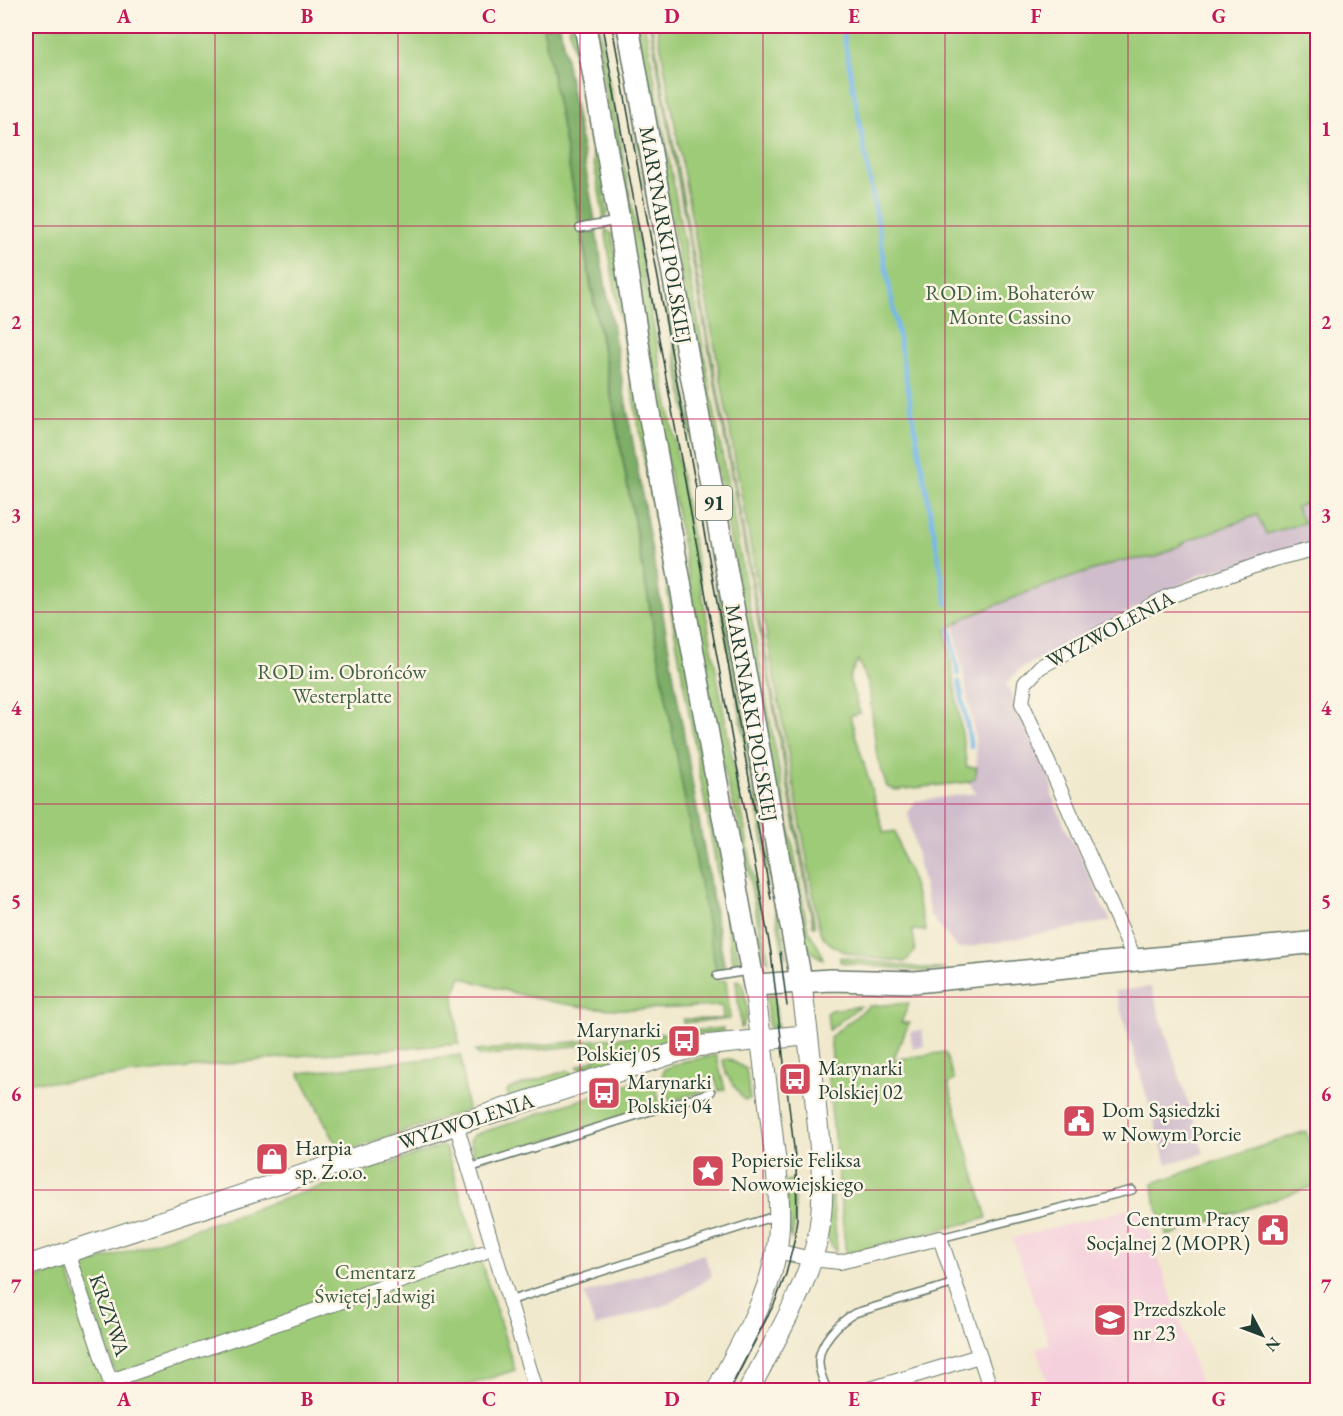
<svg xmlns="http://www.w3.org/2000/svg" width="1343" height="1416" font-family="'EB Garamond',serif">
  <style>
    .built { fill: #f4cfdc }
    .industrial { fill: #d0bdcc }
    .green { fill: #9ecb78; stroke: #5e8456; stroke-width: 1.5 }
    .forest { fill: #7eaf68; stroke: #4e764e; stroke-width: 1.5 }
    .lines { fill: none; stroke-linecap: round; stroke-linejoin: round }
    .stream { stroke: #75b7ea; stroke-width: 4.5 }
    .lane-casing { stroke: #68796a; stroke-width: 10 }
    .street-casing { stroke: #68796a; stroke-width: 16 }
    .secondary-casing { stroke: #68796a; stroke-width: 22 }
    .primary-casing { stroke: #68796a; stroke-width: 24 }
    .lane { stroke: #fff; stroke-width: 7 }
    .street { stroke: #fff; stroke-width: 14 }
    .secondary { stroke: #fff; stroke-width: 20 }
    .primary { stroke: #fff; stroke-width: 21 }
    .tram { stroke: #1f3d34; stroke-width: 1.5 }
    .grid { fill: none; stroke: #c2185b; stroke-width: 1.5; stroke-opacity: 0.55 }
    .labels { text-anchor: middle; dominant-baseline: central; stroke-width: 5; stroke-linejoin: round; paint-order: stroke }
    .shield { fill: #fcf5e5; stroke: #617469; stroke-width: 1.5 }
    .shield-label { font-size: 20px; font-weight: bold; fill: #1f3d34 }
    .street-label { font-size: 21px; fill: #1f3d34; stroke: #fcf5e5 }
    .park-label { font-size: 21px; fill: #3f6045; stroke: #fcf5e5 }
    .poi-label { font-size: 21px; fill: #1f3d34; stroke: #fcf5e5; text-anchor: start }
    .neatline { fill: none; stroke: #c2185b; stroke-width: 2 }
    .grid-label { font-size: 20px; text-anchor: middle; font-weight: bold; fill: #c2185b }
  </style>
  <rect width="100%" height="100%" fill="#fcf5e5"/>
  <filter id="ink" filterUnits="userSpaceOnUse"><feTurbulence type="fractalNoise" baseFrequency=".0167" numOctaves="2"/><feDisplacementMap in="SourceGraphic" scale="12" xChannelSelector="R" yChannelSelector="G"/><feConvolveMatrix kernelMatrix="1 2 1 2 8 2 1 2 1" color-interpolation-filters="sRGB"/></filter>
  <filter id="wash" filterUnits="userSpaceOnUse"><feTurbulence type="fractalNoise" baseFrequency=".008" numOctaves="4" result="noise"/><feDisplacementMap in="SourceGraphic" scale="24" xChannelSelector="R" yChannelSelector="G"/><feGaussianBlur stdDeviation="1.35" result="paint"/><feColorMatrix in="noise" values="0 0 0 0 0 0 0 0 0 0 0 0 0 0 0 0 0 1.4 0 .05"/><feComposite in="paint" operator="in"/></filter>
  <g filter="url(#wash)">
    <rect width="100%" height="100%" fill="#f1e9cd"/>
    <!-- built -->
    <path class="built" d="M 1141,1206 L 1203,1390 L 1050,1390 L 1036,1348 L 1049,1344 L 1012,1238 Z"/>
    <!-- industrial -->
    <path class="industrial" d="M 1317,497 L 1317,542 L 1199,575 L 1020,669 L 1006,684 L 1052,783 L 1052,796 L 1067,831 L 1097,889 L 1097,894 L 1102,906 L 1111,921 L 958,949 L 930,915 L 908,813 L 915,801 L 976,793 L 969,782 L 975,778 L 977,773 L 975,736 L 954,625 L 965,618 L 1028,592 L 1120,561 L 1157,557 L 1190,540 L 1257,515 L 1304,522 L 1296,507 Z
      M 1151,987 L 1204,1153 L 1167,1164 L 1115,991 Z
      M 922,1030 L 924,1046 L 913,1048 L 910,1032 Z
      M 704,1254 L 712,1276 L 671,1303 L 595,1327 L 584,1294 Z"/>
    <!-- green -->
    <path class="green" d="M 26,26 L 543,26 L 717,976 L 718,981 L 726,980 L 730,1019 L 683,1023 L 683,1019 L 723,1019 L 722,1006 C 687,1007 651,1010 616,1009 C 563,1008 511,993 460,977 L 454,998 L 459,1044 L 307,1055 L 60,1082 L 26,1081 Z
      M 569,26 L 577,26 L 608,214 L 604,218 Z
      M 594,26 L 599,26 L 769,961 L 764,957 L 741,831 L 724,772 L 664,444 Z
      M 616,26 L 619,26 L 787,956 L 784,958 Z
      M 636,26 L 645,26 L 807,925 C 810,938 822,947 823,960 L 805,946 Z
      M 650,26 L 652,26 L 815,926 L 813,926 Z
      M 657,26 L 1317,26 L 1317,497 L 1296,507 L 1304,523 L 1266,534 L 1257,515 L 1190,540 L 1157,557 L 1120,561 L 1028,592 L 965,618 L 946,630 L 967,767 L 977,767 L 975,778 L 969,782 L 896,790 L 887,787 L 877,757 L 869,686 L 858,660 L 849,678 L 860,713 L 850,716 L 884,833 L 895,831 L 904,864 L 908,867 L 926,931 L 912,930 C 916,947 918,950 905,962 C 876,957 837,960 820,932 Z
      M 605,229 L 612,234 L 739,958 L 734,967 L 633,396 Z
      M 840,957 L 929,969 L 947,969 L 927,972 L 840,962 Z
      M 736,980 L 741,982 L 743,986 C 746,1001 751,1015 741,1028 Z
      M 770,995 L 774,995 L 778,1029 L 769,1028 L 766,999 Z
      M 909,1003 L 901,1023 L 909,1023 L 893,1060 L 945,1052 L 954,1080 L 948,1084 L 987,1218 L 846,1254 L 827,1068 L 833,1066 L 830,1037 L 869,1006 Z
      M 860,1006 L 829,1030 L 827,1013 L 830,1010 Z
      M 723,1028 L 723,1032 L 683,1037 L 643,1051 L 644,1054 L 585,1074 L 577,1067 L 598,1058 L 595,1044 L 480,1056 L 475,1051 Z
      M 461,1055 L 467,1110 L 341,1153 L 299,1073 Z
      M 716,1055 L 725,1089 L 719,1091 L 715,1077 L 701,1082 L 703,1091 L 670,1102 L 662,1077 L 664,1069 L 685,1061 Z
      M 729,1059 L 746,1069 L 750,1099 L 745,1100 L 743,1099 L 726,1074 L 723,1060 Z
      M 568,1070 L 575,1077 L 510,1099 L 507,1092 L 509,1089 Z
      M 649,1077 L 654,1082 L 661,1105 L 482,1160 L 475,1159 L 470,1140 L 474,1135 Z
      M 1306,1131 L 1317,1166 L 1317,1185 L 1167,1236 L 1155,1201 L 1153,1183 Z
      M 442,1146 L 446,1149 L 515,1370 L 454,1390 L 121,1390 L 80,1267 Z
      M 794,1180 L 795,1216 L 792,1239 L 788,1230 L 786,1181 Z
      M 832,1190 L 837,1249 L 836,1251 C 819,1234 828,1212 832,1190 Z
      M 67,1268 L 108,1390 L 26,1390 L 26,1282 Z"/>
    <!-- forest -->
    <path class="forest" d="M 543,26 L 560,26 L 595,221 L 580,224 Z
      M 596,231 L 725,970 L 716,971 L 582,233 Z"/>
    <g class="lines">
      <!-- stream -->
      <path class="stream" d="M 842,26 L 947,604
        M 950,629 L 958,674
        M 959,681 L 971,747"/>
    </g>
  </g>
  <g filter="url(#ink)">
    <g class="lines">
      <defs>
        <path id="lane" d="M 580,228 L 617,221
          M 717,976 L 748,971
          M 469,1168 L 711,1092
          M 940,1238 L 1132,1190
          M 509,1301 L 778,1215
          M 827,1390 C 824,1382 819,1372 819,1363 C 818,1343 839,1322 855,1313 L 955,1283"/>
        <path id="street" d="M 1135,960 L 1022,703 L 1025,683 L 1040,667 L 1167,597 L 1274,559 L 1318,548
          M 456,1124 L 536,1390
          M 777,1251 L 811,1259 L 840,1262 L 940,1238 L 991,1390
          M 67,1252 L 113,1390
          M 110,1381 L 482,1253
          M 867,1390 L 979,1356"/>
        <path id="secondary" d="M 26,1266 L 677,1052 L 699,1046 L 808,1035
          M 717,1390 C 739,1346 767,1302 776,1253 C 783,1216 777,1175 773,1139 C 767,1088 761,1037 754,985
          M 749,1390 C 774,1341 806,1291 818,1236 C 826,1196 821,1157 817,1118 C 813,1072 807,1027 801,981"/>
        <path id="primary" d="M 585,26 L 619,220 L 648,407 L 754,985 L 830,980 L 915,982 L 1318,942
          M 628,26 L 801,981"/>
      </defs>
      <!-- lane casing -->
      <use href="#lane" class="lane-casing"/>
      <!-- street casing -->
      <use href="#street" class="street-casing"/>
      <!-- secondary casing -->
      <use href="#secondary" class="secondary-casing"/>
      <!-- primary casing -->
      <use href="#primary" class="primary-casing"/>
      <!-- lane -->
      <use href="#lane" class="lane"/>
      <!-- street -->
      <use href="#street" class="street"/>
      <!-- secondary -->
      <use href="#secondary" class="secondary"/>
      <!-- primary -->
      <use href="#primary" class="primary"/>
      <!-- tram -->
      <path class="tram" d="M 602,26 L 771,953 L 796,1165 L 797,1218 L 794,1242 L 786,1274 L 775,1302 L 730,1390
        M 612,26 L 771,899
        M 780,952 L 787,1006
        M 1309,1390 L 1318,1388"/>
    </g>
  </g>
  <!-- grid -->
  <path class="grid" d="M 215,26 L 215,1390M 398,26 L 398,1390M 580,26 L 580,1390M 763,26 L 763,1390M 945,26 L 945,1390M 1128,26 L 1128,1390M 26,226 L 1318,226M 26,419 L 1318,419M 26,612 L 1318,612M 26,804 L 1318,804M 26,997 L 1318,997M 26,1190 L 1318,1190"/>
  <!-- icons -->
  <defs>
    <symbol id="bus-square" viewBox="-11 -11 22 22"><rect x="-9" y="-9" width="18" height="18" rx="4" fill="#d1495b" stroke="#fcf5e5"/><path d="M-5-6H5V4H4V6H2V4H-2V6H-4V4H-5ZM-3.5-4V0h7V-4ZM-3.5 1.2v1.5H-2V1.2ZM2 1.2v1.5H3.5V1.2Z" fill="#fff"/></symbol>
    <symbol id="civic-square" viewBox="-11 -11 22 22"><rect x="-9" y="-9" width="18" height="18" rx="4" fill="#d1495b" stroke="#fcf5e5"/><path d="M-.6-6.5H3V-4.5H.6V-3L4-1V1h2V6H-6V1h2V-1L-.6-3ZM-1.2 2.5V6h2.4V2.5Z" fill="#fff"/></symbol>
    <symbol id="shop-square" viewBox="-11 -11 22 22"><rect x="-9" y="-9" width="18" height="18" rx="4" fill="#d1495b" stroke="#fcf5e5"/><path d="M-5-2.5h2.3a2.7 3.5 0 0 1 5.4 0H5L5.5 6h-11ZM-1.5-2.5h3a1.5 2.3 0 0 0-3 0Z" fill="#fff"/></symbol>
    <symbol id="sight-square" viewBox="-11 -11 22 22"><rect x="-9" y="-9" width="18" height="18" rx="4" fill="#d1495b" stroke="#fcf5e5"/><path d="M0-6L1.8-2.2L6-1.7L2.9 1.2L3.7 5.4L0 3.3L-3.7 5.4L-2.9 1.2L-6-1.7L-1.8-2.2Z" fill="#fff"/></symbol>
    <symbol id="school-square" viewBox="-11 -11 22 22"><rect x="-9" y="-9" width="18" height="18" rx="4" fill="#d1495b" stroke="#fcf5e5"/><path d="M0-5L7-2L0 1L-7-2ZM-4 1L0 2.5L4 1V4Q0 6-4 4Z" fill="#fff"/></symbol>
  </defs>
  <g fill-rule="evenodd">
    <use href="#bus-square" x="665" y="1022" width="38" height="38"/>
    <use href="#bus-square" x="776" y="1060" width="38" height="38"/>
    <use href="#bus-square" x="585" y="1074" width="38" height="38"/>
    <use href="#civic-square" x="1060" y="1102" width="38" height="38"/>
    <use href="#shop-square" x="253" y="1140" width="38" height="38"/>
    <use href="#sight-square" x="689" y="1152" width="38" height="38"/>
    <use href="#civic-square" x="1254" y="1211" width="38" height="38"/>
    <use href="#school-square" x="1091" y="1301" width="38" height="38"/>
  </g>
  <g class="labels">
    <!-- shield labels -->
    <rect class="shield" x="696" y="486" width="36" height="34" rx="4.5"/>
    <g class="shield-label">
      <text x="714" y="503">91</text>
    </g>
    <!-- street labels -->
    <g class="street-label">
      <text transform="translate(666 235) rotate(80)">MARYNARKI POLSKIEJ</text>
      <text transform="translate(1110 629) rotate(-28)">WYZWOLENIA</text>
      <text transform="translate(752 713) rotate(80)">MARYNARKI POLSKIEJ</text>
      <text transform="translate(466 1121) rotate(-18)">WYZWOLENIA</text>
      <text transform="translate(110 1315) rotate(71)">KRZYWA</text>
    </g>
    <!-- park labels -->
    <g class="park-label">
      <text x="1010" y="292">ROD im. Bohaterów<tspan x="1010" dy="24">Monte Cassino</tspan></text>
      <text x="342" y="671">ROD im. Obrońców<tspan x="342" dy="24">Westerplatte</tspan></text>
      <text x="375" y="1271">Cmentarz<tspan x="375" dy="24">Świętej Jadwigi</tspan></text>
    </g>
    <!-- poi labels -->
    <g class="poi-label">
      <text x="661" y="1029" text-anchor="end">Marynarki<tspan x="661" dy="24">Polskiej 05</tspan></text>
      <text x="818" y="1067">Marynarki<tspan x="818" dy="24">Polskiej 02</tspan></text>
      <text x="627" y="1081">Marynarki<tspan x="627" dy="24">Polskiej 04</tspan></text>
      <text x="1102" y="1109">Dom Sąsiedzki<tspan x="1102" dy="24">w Nowym Porcie</tspan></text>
      <text x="295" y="1147">Harpia<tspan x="295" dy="24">sp. Z.o.o.</tspan></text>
      <text x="731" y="1159">Popiersie Feliksa<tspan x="731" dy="24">Nowowiejskiego</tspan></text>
      <text x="1250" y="1218" text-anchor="end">Centrum Pracy<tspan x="1250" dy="24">Socjalnej 2 (MOPR)</tspan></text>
      <text x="1133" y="1308">Przedszkole<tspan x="1133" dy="24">nr 23</tspan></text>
    </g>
  </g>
  <!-- margin -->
  <rect width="1343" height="1416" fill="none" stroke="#fcf5e5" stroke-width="66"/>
  <!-- north arrow -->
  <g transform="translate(1262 1335) rotate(131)" stroke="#fcf5e5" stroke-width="4.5" paint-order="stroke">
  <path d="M0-4.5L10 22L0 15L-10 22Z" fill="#1f3d34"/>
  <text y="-9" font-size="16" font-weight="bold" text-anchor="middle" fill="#1f3d34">N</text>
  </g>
  <rect x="33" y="33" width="1277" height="1350" class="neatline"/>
  <g class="grid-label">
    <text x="124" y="23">A</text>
    <text x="307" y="23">B</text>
    <text x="489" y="23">C</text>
    <text x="672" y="23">D</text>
    <text x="854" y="23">E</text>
    <text x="1036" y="23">F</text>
    <text x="1219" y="23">G</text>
    <text x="16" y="136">1</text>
    <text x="1326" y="136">1</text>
    <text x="16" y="329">2</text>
    <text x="1326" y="329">2</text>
    <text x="16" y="522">3</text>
    <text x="1326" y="522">3</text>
    <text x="16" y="715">4</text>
    <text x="1326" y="715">4</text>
    <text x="16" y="908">5</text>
    <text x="1326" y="908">5</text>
    <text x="16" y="1101">6</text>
    <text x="1326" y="1101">6</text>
    <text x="16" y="1293">7</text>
    <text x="1326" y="1293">7</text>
    <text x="124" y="1406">A</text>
    <text x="307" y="1406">B</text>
    <text x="489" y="1406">C</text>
    <text x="672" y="1406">D</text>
    <text x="854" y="1406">E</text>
    <text x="1036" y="1406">F</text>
    <text x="1219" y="1406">G</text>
  </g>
</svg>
